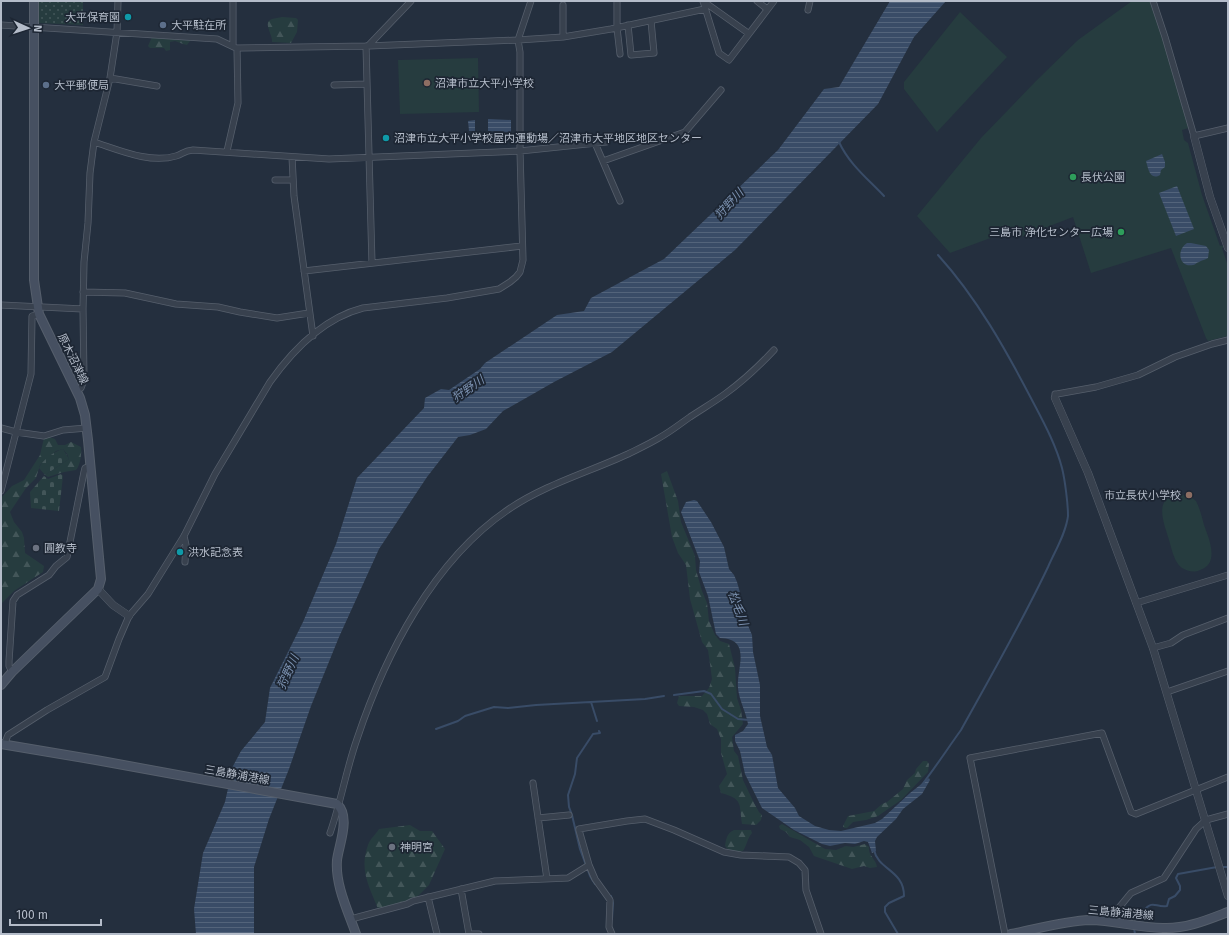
<svg xmlns="http://www.w3.org/2000/svg" width="1229" height="935" font-family="'Fira Sans','Noto Sans JP',sans-serif">
  <style>
    .grass { fill: url(#grass-dots) }
    .forest { fill: url(#forest-firs) }
    .cemetery { fill: url(#cemetery-stones) }
    .garden { fill: #263c3f }
    .water { fill: url(#water-rules) }
    .lines { fill: none; stroke-linecap: round; stroke-linejoin: round }
    .stream { stroke: #394c67; stroke-width: 2 }
    .minor-casing { stroke: #565f6c; stroke-width: 7 }
    .tertiary-casing { stroke: #565f6c; stroke-width: 8 }
    .secondary-casing { stroke: #565f6c; stroke-width: 10 }
    .minor { stroke: #38414e; stroke-width: 5.5 }
    .tertiary { stroke: #38414e; stroke-width: 7 }
    .secondary { stroke: #465061; stroke-width: 8 }
    .culture-dot { fill: #0f9aa8; stroke: #1d2633; stroke-width: 1.5 }
    .service-dot { fill: #5c6f8a; stroke: #1d2633; stroke-width: 1.5 }
    .education-dot { fill: #8d6e63; stroke: #1d2633; stroke-width: 1.5 }
    .leisure-dot { fill: #2e9e5b; stroke: #1d2633; stroke-width: 1.5 }
    .worship-dot { fill: #6b7280; stroke: #1d2633; stroke-width: 1.5 }
    .labels { text-anchor: middle; dominant-baseline: central; stroke-width: 3.5; stroke-linejoin: round; paint-order: stroke }
    .poi-label { font-size: 11px; fill: #b4bcc9; stroke: #1d2633; text-anchor: start }
    .street-label { font-size: 11px; fill: #b4bcc9; stroke: #1d2633 }
    .water-label { font-size: 12px; font-style: italic; fill: #7c92b1; stroke: #1d2633 }
  </style>
  <defs>
    <pattern id="grass-dots" width="8" height="8" patternUnits="userSpaceOnUse"><rect width="8" height="8" fill="#263c3f"/><path d="M2 2h.1M6 6h.1" fill="none" stroke="#435659" stroke-width="1.8" stroke-linecap="round"/></pattern>
    <pattern id="forest-firs" width="22" height="20" patternUnits="userSpaceOnUse"><rect width="22" height="20" fill="#263c3f"/><path d="M5 1l3.5 6h-7zM16 11l3.5 6h-7z" fill="#435659"/></pattern>
    <pattern id="cemetery-stones" width="16" height="16" patternUnits="userSpaceOnUse"><rect width="16" height="16" fill="#263c3f"/><path d="M2 7V4a2 2 0 0 1 4 0v3zM10 15v-3a2 2 0 0 1 4 0v3z" fill="#435659"/></pattern>
    <pattern id="water-rules" width="6" height="5" patternUnits="userSpaceOnUse"><rect width="6" height="5" fill="#394c67"/><path d="M0 2.5h6" fill="none" stroke="#53647b"/></pattern>
  </defs>
  <rect width="100%" height="100%" fill="#242f3e"/>
  <!-- grass -->
  <path class="grass" d="M 38,1 L 83,1 L 83,25 L 38,23 Z"/>
  <!-- forest -->
  <path class="forest" d="M 282,17 L 296,18 L 298,20 L 297,32 L 291,43 L 272,42 C 273,35 262,22 272,19 C 275,18 279,18 282,17 Z
    M 152,37 L 190,39 L 190,41 L 187,45 L 183,44 L 175,41 L 170,42 L 170,50 L 166,51 L 164,48 L 150,48 L 148,46 Z
    M 49,437 L 55,439 L 58,445 L 65,445 L 71,442 L 81,447 C 82,453 80,466 76,470 L 64,472 L 48,477 L 45,475 L 69,459 L 67,454 L 63,449 L 56,451 L 40,465 L 36,478 L 26,488 L 10,512 L 14,522 L 22,532 L 24,538 L 25,553 L 44,566 L 43,572 L 14,591 L 2,603 L 1,623 L 1,498 L 12,486 L 24,480 L 40,455 L 44,438 Z
    M 667,471 L 678,501 L 681,522 L 695,556 L 696,570 L 702,591 L 707,603 L 709,621 L 715,635 L 720,641 L 729,644 L 735,668 L 737,698 L 741,710 L 743,724 L 732,737 L 734,751 L 738,756 L 743,780 L 754,803 L 759,812 L 762,815 L 761,820 L 756,825 L 742,824 C 739,803 743,799 721,793 L 719,786 L 727,774 L 721,753 L 721,739 L 717,729 L 710,724 L 707,714 L 703,710 L 694,707 L 679,706 L 677,703 L 679,696 L 702,696 L 709,688 L 712,679 L 710,664 L 708,650 L 702,642 L 690,599 L 686,565 L 678,553 L 672,537 L 661,474 Z
    M 923,761 L 927,761 L 929,764 L 928,772 L 901,800 L 878,816 L 866,820 L 853,822 L 847,828 L 844,828 L 843,826 L 848,816 L 874,811 L 882,804 L 887,802 L 903,789 L 907,780 L 915,773 L 916,769 Z
    M 782,824 L 825,849 L 836,850 L 846,846 L 853,847 L 865,844 L 869,847 C 868,856 876,859 877,867 L 870,868 L 864,866 L 852,869 L 814,856 L 809,847 L 800,840 L 790,837 L 786,832 L 780,829 L 779,826 Z
    M 410,825 L 420,831 L 432,831 L 445,849 L 429,885 L 413,901 L 378,909 C 369,886 359,870 368,845 C 370,839 376,834 379,829 Z
    M 734,830 L 751,830 L 752,833 C 747,839 747,845 743,851 C 737,852 729,852 725,846 C 726,839 727,833 734,830 Z"/>
  <!-- cemetery -->
  <path class="cemetery" d="M 63,449 L 69,459 L 45,475 L 39,468 C 42,460 55,451 63,449 Z
    M 61,474 L 63,476 L 59,511 L 31,508 L 30,492 L 44,476 L 48,479 Z"/>
  <!-- garden -->
  <path class="garden" d="M 1132,1 L 1150,1 L 1151,2 L 1173,71 L 1189,128 L 1182,130 L 1184,140 L 1188,143 L 1202,195 L 1220,246 L 1228,244 L 1228,245 L 1222,248 L 1228,266 L 1228,336 L 1208,341 L 1206,338 L 1171,248 L 1091,273 L 1073,217 L 1021,237 L 1019,232 L 1004,233 L 950,253 L 917,216 L 981,138 L 1036,81 L 1078,40 Z
    M 960,12 L 1007,57 L 937,132 L 904,89 L 904,82 Z
    M 478,58 L 479,112 L 400,114 L 398,60 Z
    M 1180,494 L 1191,497 L 1196,501 C 1200,509 1202,517 1204,525 C 1209,539 1220,563 1200,570 C 1194,573 1187,571 1182,568 C 1174,562 1172,550 1169,540 C 1164,523 1152,497 1180,494 Z"/>
  <!-- water -->
  <path class="water" d="M 890,1 L 946,1 L 914,37 L 878,104 L 735,250 L 612,352 L 554,382 L 503,411 L 486,429 L 470,435 L 458,437 L 427,477 L 379,549 L 339,637 L 311,706 L 289,769 L 269,819 L 254,867 L 254,934 L 196,934 L 194,909 L 203,853 L 225,802 L 233,766 L 241,751 L 265,722 L 270,688 L 303,622 L 336,544 L 357,478 L 424,408 L 425,398 L 441,389 L 449,390 L 480,369 L 485,363 L 557,315 L 584,311 L 591,298 L 664,259 L 778,150 L 824,89 L 839,87 Z
    M 488,119 L 511,120 L 511,132 L 488,131 Z
    M 475,120 L 475,131 L 469,131 L 468,121 Z
    M 1162,154 L 1165,162 L 1165,167 L 1161,170 L 1160,175 C 1150,181 1148,168 1146,161 Z
    M 1177,186 L 1194,229 L 1176,236 L 1159,193 Z
    M 1187,243 L 1191,243 L 1206,246 L 1209,250 L 1208,258 C 1205,260 1202,260 1199,262 C 1195,263 1197,264 1193,265 C 1179,268 1176,250 1187,243 Z
    M 694,500 L 697,501 L 711,522 L 724,547 L 729,569 L 734,575 L 737,582 L 741,596 L 742,611 L 752,635 L 753,652 L 760,685 L 760,716 L 767,747 L 772,755 L 778,788 L 795,808 L 799,816 L 815,826 L 829,830 L 841,831 L 875,823 L 882,819 L 910,793 L 929,778 L 930,780 L 922,794 L 903,809 L 896,819 L 877,837 L 875,841 L 876,851 L 872,853 L 868,842 L 864,841 L 855,844 L 845,843 L 830,846 L 822,844 L 794,830 L 762,808 L 745,774 L 740,751 L 735,741 L 735,735 L 743,731 L 748,724 C 746,712 739,700 738,688 C 736,669 753,639 720,638 L 716,634 L 708,596 L 699,572 L 700,561 L 681,512 L 686,502 Z"/>
  <g class="lines">
    <!-- stream -->
    <path class="stream" d="M 839,142 C 849,164 868,179 884,196
      M 674,695 L 704,691 L 711,694 L 722,709 L 738,719 L 749,720
      M 591,702 L 597,721
      M 436,729 L 458,721 L 465,716 L 494,707 L 508,708 L 536,705 L 645,699 L 664,696
      M 921,786 C 935,768 948,748 961,730 C 991,676 1022,622 1048,567 C 1055,551 1066,533 1068,516 C 1068,504 1065,480 1062,468 C 1056,445 1044,423 1033,402 C 1006,350 977,298 938,255
      M 874,850 C 878,870 904,870 904,896 L 889,903 L 885,907 L 885,912 L 898,934
      M 1221,867 L 1228,867
      M 595,884 L 590,876 L 580,849 L 572,815 L 569,807 L 568,795 L 575,774 L 577,758 L 593,734 L 600,733 L 599,731
      M 611,896 L 613,903 L 612,919
      M 1132,922 L 1133,911 L 1143,911 C 1154,899 1155,908 1167,906 L 1169,899 L 1175,896 L 1180,890 L 1180,886 L 1176,878 L 1178,874 L 1217,867
      M 1134,928 L 1135,934"/>
    <defs>
      <path id="minor" d="M 233,1 L 233,46
        M 617,1 L 617,28 L 620,54
        M 703,1 L 719,53 L 729,60 L 774,1
        M 703,1 L 748,33
        M 757,1 L 767,9
        M 1153,1 L 1165,37 L 1194,136 L 1228,128
        M 808,10 L 810,1
        M 1,25 L 217,39 L 236,48 L 240,48 L 368,46 L 518,40 L 563,37 L 611,29 L 705,9
        M 628,25 L 631,55 L 654,53 L 651,21
        M 563,37 L 563,5
        M 366,46 L 372,263
        M 368,46 L 411,1
        M 110,78 L 157,86
        M 334,85 L 367,84
        M 94,142 C 119,150 150,164 176,156 C 183,154 183,151 193,150 L 329,159 L 520,151 L 606,142
        M 595,143 L 620,201
        M 227,151 L 238,103 L 237,48
        M 292,157 L 294,196 L 313,336
        M 603,161 L 685,132 L 721,90
        M 275,180 L 293,180
        M 304,271 L 522,246
        M 83,292 L 125,293 L 176,304 L 218,307 L 240,312 L 277,318 L 309,313
        M 1,305 L 83,309
        M 76,390 L 81,388 L 84,380 L 83,309 L 84,262 L 88,223 L 90,173 L 94,142 L 110,78 L 117,32 L 118,1
        M 1055,398 L 1055,394 L 1057,394 L 1096,387 L 1138,375 L 1175,357 L 1212,344 L 1228,340
        M 1,428 L 16,432 L 44,436 L 63,430 L 87,428
        M 1,491 L 31,374 L 32,316 L 39,314
        M 184,536 L 186,545 L 185,562
        M 1136,603 L 1228,575
        M 1153,648 L 1171,643 L 1183,635 L 1228,618
        M 12,672 L 9,666 L 9,661 L 13,601 L 17,595 L 49,575 L 56,566 L 67,557 L 84,472 L 85,468 L 90,466
        M 1167,692 L 1228,671
        M 4,745 L 8,735 L 47,710 L 105,677 L 119,639 L 129,616 L 148,594 L 184,536 L 215,474 L 270,382 C 292,351 324,318 363,308 L 447,298 L 499,289 L 510,282 L 516,277 L 520,272 L 523,260 L 520,151 L 520,52 L 518,40 L 531,1
        M 533,783 L 547,879
        M 538,818 L 569,815
        M 330,833 C 341,802 346,770 357,739 C 385,655 433,560 509,509 C 544,485 589,472 628,454 C 638,449 649,444 659,438 C 670,432 680,424 690,417 C 702,409 714,402 725,394 C 743,381 759,366 774,350
        M 461,889 L 469,934
        M 428,897 L 437,934
        M 351,919 L 407,904 L 413,901 L 495,881 L 568,878 L 589,865
        M 1108,921 L 1131,893 L 1164,878 L 1196,829 L 1206,820 L 1228,814
        M 470,934 L 479,934
        M 612,934 L 609,927 L 610,900 L 595,879 L 589,865 L 579,830 L 579,829 L 627,821 L 645,819 L 674,830 L 724,852 L 741,855 L 789,857 L 799,863 L 805,870 L 806,890 L 821,934
        M 1005,934 L 970,758 L 1102,733 L 1131,812 L 1136,814 L 1228,777"/>
      <path id="tertiary" d="M 1194,136 L 1210,197 L 1228,248
        M 1055,398 L 1088,473 L 1153,648 L 1228,896
        M 98,589 L 113,605 L 129,616"/>
      <path id="secondary" d="M 1,685 L 12,672 L 98,589 L 101,579 L 88,440 L 85,415 L 80,398 L 39,314 L 34,280 L 34,1
        M 1,744 L 96,760 L 337,804 C 351,817 339,844 337,860 C 335,885 348,911 356,934
        M 1011,934 C 1037,929 1064,921 1090,920 C 1114,920 1138,928 1163,928 C 1186,929 1207,920 1228,912"/>
    </defs>
    <!-- minor casing -->
    <use href="#minor" class="minor-casing"/>
    <!-- tertiary casing -->
    <use href="#tertiary" class="tertiary-casing"/>
    <!-- secondary casing -->
    <use href="#secondary" class="secondary-casing"/>
    <!-- minor -->
    <use href="#minor" class="minor"/>
    <!-- tertiary -->
    <use href="#tertiary" class="tertiary"/>
    <!-- secondary -->
    <use href="#secondary" class="secondary"/>
  </g>
  <!-- markers -->
  <g class="culture-dot">
    <circle cx="128" cy="17" r="4"/>
    <circle cx="386" cy="138" r="4"/>
    <circle cx="180" cy="552" r="4"/>
  </g>
  <g class="service-dot">
    <circle cx="163" cy="25" r="4"/>
    <circle cx="46" cy="85" r="4"/>
  </g>
  <g class="education-dot">
    <circle cx="427" cy="83" r="4"/>
    <circle cx="1189" cy="495" r="4"/>
  </g>
  <g class="leisure-dot">
    <circle cx="1073" cy="177" r="4"/>
    <circle cx="1121" cy="232" r="4"/>
  </g>
  <g class="worship-dot">
    <circle cx="36" cy="548" r="4"/>
    <circle cx="392" cy="847" r="4"/>
  </g>
  <g class="labels">
    <!-- poi labels -->
    <g class="poi-label">
      <text x="120" y="17" text-anchor="end">大平保育園</text>
      <text x="171" y="25">大平駐在所</text>
      <text x="435" y="83">沼津市立大平小学校</text>
      <text x="54" y="85">大平郵便局</text>
      <text x="394" y="138">沼津市立大平小学校屋内運動場／沼津市大平地区地区センター</text>
      <text x="1081" y="177">長伏公園</text>
      <text x="1113" y="232" text-anchor="end">三島市 浄化センター広場</text>
      <text x="1181" y="495" text-anchor="end">市立長伏小学校</text>
      <text x="44" y="548">圓教寺</text>
      <text x="188" y="552">洪水記念表</text>
      <text x="400" y="847">神明宮</text>
    </g>
    <!-- street labels -->
    <g class="street-label">
      <text transform="translate(73 359) rotate(64)">原木沼津線</text>
      <text transform="translate(237 775) rotate(10)">三島静浦港線</text>
      <text transform="translate(1121 913) rotate(5)">三島静浦港線</text>
    </g>
    <!-- water labels -->
    <g class="water-label">
      <text transform="translate(729 204) rotate(-47)">狩野川</text>
      <text transform="translate(468 389) rotate(-35)">狩野川</text>
      <text transform="translate(738 608) rotate(70)">松毛川</text>
      <text transform="translate(288 672) rotate(-66)">狩野川</text>
    </g>
  </g>
  <!-- border -->
  <rect width="1229" height="935" fill="none" stroke="#b4bcc9" stroke-width="4"/>
  <!-- north arrow -->
  <g transform="translate(28 28) rotate(93)" stroke="#1d2633" stroke-width="3" paint-order="stroke">
  <path d="M0-3L7 15L0 10L-7 15Z" fill="#b4bcc9"/>
  <text y="-6" font-size="11" font-weight="bold" text-anchor="middle" fill="#b4bcc9">N</text>
  </g>
  <!-- scale -->
  <path d="M10 919v6h91v-6" fill="none" stroke="#b4bcc9" stroke-width="2"/>
  <text x="16" y="919" font-size="12" fill="#b4bcc9" stroke="#1d2633" stroke-width="3" paint-order="stroke">100 m</text>
</svg>
